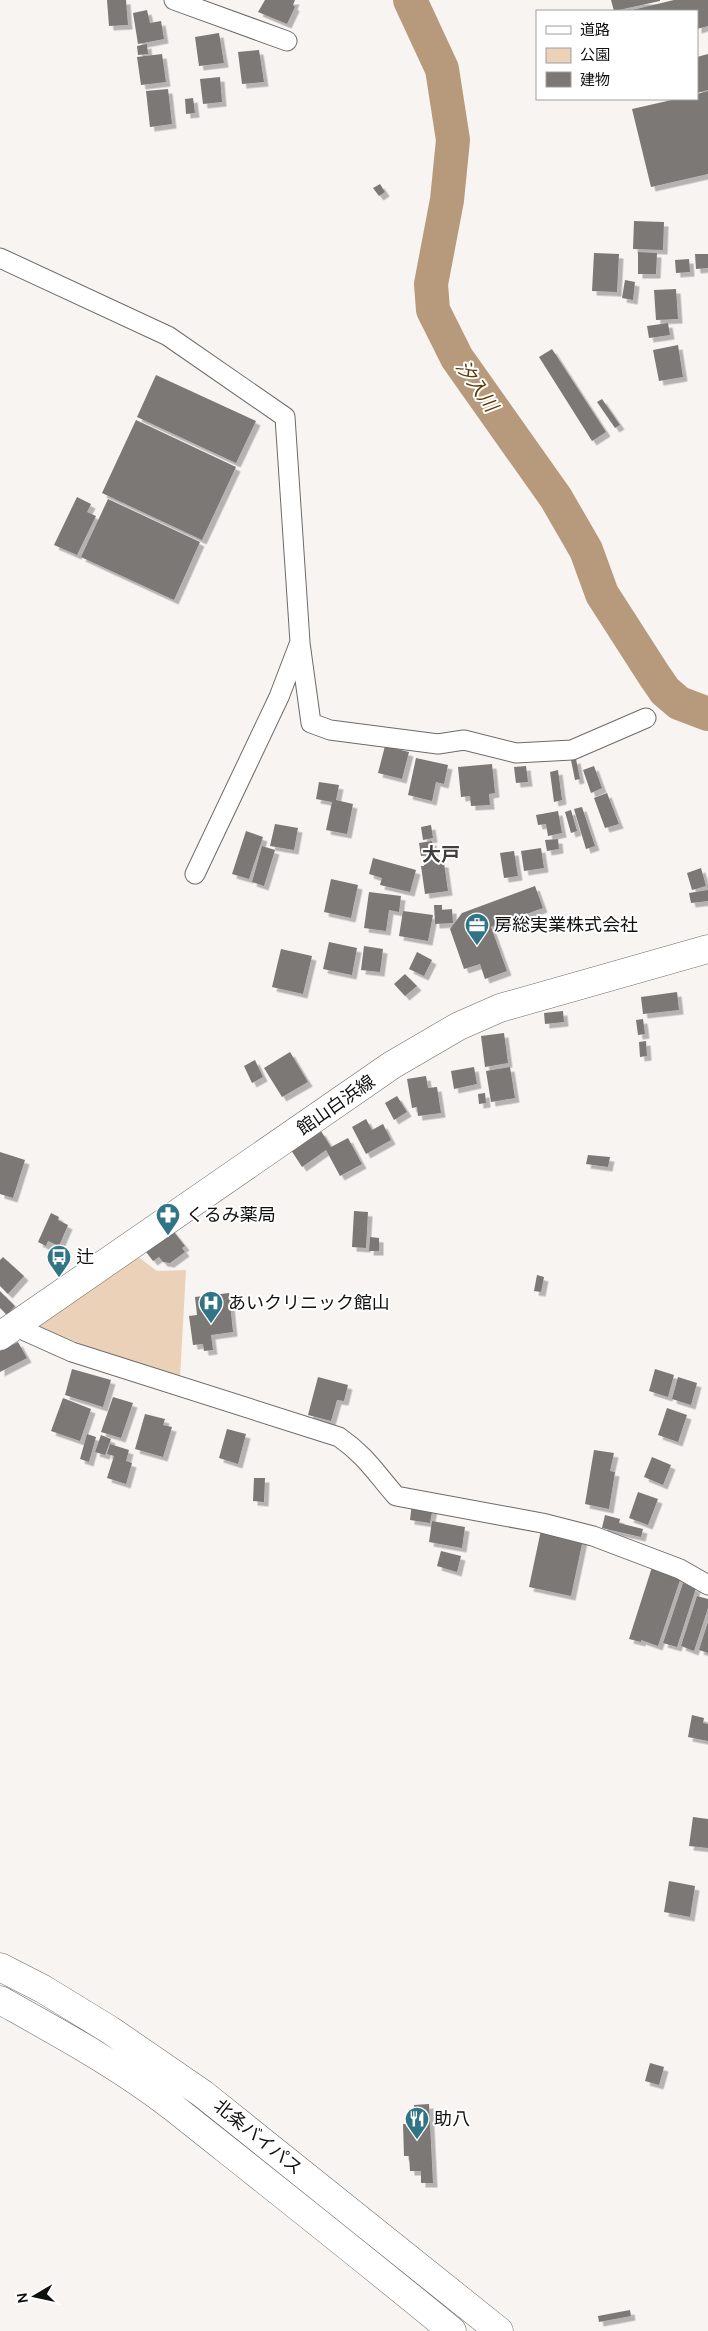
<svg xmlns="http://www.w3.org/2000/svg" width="708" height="2331" font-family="'DM Sans','Noto Sans JP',sans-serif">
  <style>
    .green { fill: #ebd1b7 }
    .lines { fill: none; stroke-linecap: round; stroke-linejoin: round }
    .river { stroke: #b7997c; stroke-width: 34 }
    .building { fill: #7b7876; filter: url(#shadow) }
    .street-casing { stroke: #6d6b68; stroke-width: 21 }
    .primary-casing { stroke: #6d6b68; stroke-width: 29 }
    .highway-casing { stroke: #6d6b68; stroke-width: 29 }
    .street { stroke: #fff; stroke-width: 19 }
    .primary { stroke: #fff; stroke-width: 28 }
    .highway { stroke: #fff; stroke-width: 28 }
    .labels { text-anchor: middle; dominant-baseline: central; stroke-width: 4; stroke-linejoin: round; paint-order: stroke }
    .poi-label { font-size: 18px; fill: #111010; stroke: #fff; text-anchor: start }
    .street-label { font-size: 18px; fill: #111010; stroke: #fff }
    .water-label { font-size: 19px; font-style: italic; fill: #633b05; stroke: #fff }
    .neighbourhood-label { font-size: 19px; font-weight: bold; fill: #403e3c; stroke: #fff }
  </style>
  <defs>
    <filter id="shadow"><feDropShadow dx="4.5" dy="4.5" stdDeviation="0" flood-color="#0004"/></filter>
  </defs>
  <rect width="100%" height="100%" fill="#f7f4f2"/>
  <!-- green -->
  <path class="green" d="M 137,1256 L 157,1271 L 186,1270 L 180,1378 L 130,1363 L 36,1326 Z"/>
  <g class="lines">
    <!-- river -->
    <path class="river" d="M 410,0 L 442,69 L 453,140 L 447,200 L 431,284 L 433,310 L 457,358 L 556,498 L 586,550 L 602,594 L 654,675 L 665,691 L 679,703 L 708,714"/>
  </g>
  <!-- building -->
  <path class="building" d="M 107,0 L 126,0 L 128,25 L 109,26 Z
    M 265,0 L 295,0 L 293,5 L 295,7 L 287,24 L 258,12 Z
    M 611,0 L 660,0 L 660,1 L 614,11 Z
    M 674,0 L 708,0 L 708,26 L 697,29 L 697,11 L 628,11 Z
    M 147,10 L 150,23 L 161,21 L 164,39 L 138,44 L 133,13 Z
    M 219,33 L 224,63 L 199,66 L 195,37 Z
    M 147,44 L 148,54 L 138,55 L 137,46 Z
    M 259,50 L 264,82 L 242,84 L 238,52 Z
    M 162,54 L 166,82 L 141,85 L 137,57 Z
    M 708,54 L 708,90 L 697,93 L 697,57 Z
    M 220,77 L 222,102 L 203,104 L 200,79 Z
    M 168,89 L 172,124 L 150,127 L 146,91 Z
    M 708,91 L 708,174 L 651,187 L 632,109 L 676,99 L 697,99 L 697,94 Z
    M 193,98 L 195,113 L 186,114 L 185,99 Z
    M 380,184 L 385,192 L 379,196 L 373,188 Z
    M 634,221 L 664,222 L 663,250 L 633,249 Z
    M 638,252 L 657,253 L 656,274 L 638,274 Z
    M 594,253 L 619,254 L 617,292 L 592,291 Z
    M 695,254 L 708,254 L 708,268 L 696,269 Z
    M 689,259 L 690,272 L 676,273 L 675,260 Z
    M 625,280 L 635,282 L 633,300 L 622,298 Z
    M 676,289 L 678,319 L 656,320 L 654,290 Z
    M 668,323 L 670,335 L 649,338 L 647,326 Z
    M 678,345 L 683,377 L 659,381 L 653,350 Z
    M 552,349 L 606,432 L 592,441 L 539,357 Z
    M 156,375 L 256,421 L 236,463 L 137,417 Z
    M 602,399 L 620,425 L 615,428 L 597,402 Z
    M 136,420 L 236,467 L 202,540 L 102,493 Z
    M 77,497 L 91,504 L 87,512 L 96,516 L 77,555 L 54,545 Z
    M 108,499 L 200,542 L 174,600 L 81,557 Z
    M 385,746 L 409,752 L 402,779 L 378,773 Z
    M 416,758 L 448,765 L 444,784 L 436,782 L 432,801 L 408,795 Z
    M 576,759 L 580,779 L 575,780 L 571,760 Z
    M 492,764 L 495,793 L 489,794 L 490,805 L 471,806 L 470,796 L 461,797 L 458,767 Z
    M 526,766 L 528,782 L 516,783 L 514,767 Z
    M 594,766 L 602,788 L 591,793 L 583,770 Z
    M 558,770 L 562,800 L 554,802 L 550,772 Z
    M 319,782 L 339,785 L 336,800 L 353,804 L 347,834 L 326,830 L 332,802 L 316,799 Z
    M 607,793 L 619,824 L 605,828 L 594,798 Z
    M 582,807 L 595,846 L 586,849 L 574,809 Z
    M 571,810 L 577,831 L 571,833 L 565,812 Z
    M 558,811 L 562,833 L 548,836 L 546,824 L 538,825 L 536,815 Z
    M 275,824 L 298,828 L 294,850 L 270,846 Z
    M 431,825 L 433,838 L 423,840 L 421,827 Z
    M 246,831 L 263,837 L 249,879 L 232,874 Z
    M 558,839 L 559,849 L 547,851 L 545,840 Z
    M 432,841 L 434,855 L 421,856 L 419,843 Z
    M 262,846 L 275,850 L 264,886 L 252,882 Z
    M 541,848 L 544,868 L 524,871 L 521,851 Z
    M 514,851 L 518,876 L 504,878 L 500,853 Z
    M 438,856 L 439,863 L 444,863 L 448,891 L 425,894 L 421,866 L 424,866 L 423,859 Z
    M 373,858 L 416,870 L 410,892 L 380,885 L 382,878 L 369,874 Z
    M 701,868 L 706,886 L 692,890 L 687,873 Z
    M 331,879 L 358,885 L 351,918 L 324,912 Z
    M 535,886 L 543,908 L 491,927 L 507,971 L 485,979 L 480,964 L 464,969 L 450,929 L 462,913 Z
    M 708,890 L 708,901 L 691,903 L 689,893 Z
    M 369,892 L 401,896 L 399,912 L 389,910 L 386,931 L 364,928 Z
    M 434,905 L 442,905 L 442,910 L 452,909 L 453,923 L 435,924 Z
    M 403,911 L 433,915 L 428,941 L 399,936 Z
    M 329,942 L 357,948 L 352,975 L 323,969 Z
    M 364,946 L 383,949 L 380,972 L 361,970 Z
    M 281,949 L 312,956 L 303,994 L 272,987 Z
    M 417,952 L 432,960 L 424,976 L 409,969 Z
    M 405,974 L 417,986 L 405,996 L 394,984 Z
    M 677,992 L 679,1010 L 643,1014 L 641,997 Z
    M 563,1011 L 564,1022 L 545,1024 L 544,1013 Z
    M 643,1019 L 645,1034 L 638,1035 L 636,1020 Z
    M 504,1033 L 508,1063 L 485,1067 L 481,1036 Z
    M 646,1041 L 647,1056 L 640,1057 L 639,1042 Z
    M 290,1052 L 308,1082 L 282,1097 L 264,1068 Z
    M 255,1060 L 263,1077 L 252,1083 L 244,1066 Z
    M 474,1067 L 477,1084 L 454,1089 L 451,1071 Z
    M 510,1067 L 515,1098 L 491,1102 L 486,1071 Z
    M 426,1076 L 428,1088 L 437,1087 L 441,1113 L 418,1116 L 417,1107 L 412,1108 L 407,1079 Z
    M 485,1093 L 486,1103 L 479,1104 L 478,1094 Z
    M 397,1096 L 407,1112 L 394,1120 L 385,1103 Z
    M 366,1119 L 372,1130 L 383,1124 L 391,1140 L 366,1154 L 352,1127 Z
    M 321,1131 L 331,1147 L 348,1138 L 362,1164 L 340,1176 L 326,1150 L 302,1167 L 291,1150 Z
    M 0,1152 L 25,1160 L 13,1198 L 0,1194 Z
    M 588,1155 L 610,1157 L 608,1167 L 586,1164 Z
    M 354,1211 L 368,1212 L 366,1248 L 352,1247 Z
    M 51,1213 L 59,1217 L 58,1220 L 68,1225 L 59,1246 L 48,1241 L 46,1246 L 38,1242 Z
    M 170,1227 L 185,1246 L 182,1248 L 185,1252 L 170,1263 L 163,1262 L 159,1257 L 153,1261 L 143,1248 Z
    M 370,1237 L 379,1238 L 379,1251 L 369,1251 Z
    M 3,1257 L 24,1276 L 8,1294 L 0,1286 L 0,1260 Z
    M 537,1275 L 544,1277 L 541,1292 L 534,1291 Z
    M 0,1291 L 15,1306 L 7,1315 L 0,1308 Z
    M 229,1293 L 233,1332 L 211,1335 L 213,1350 L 204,1351 L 203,1344 L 193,1345 L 189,1316 L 197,1315 L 195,1297 Z
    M 18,1342 L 27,1358 L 0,1372 L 0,1351 Z
    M 72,1369 L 111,1380 L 103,1407 L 65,1395 Z
    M 655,1369 L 674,1375 L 668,1397 L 649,1391 Z
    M 318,1377 L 348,1385 L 344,1401 L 337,1400 L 331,1421 L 308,1415 Z
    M 678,1377 L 697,1383 L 691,1405 L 672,1399 Z
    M 113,1397 L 133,1403 L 121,1438 L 101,1432 Z
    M 63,1398 L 91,1409 L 80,1441 L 51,1431 Z
    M 667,1408 L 687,1415 L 678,1442 L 658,1435 Z
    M 145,1414 L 165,1419 L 163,1425 L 172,1427 L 163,1457 L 135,1449 Z
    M 227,1429 L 246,1434 L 238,1464 L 219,1458 Z
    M 87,1434 L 96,1437 L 89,1462 L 80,1459 Z
    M 101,1435 L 111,1439 L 105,1455 L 95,1452 Z
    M 110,1444 L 129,1450 L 126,1461 L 132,1463 L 126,1484 L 107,1478 L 114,1456 L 107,1454 Z
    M 594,1450 L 614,1453 L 610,1471 L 615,1472 L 609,1509 L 585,1504 Z
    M 652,1457 L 671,1465 L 663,1485 L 644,1477 Z
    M 254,1478 L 265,1478 L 264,1502 L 253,1501 Z
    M 638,1492 L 658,1499 L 648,1525 L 629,1518 Z
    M 412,1503 L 433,1507 L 430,1523 L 410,1520 Z
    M 605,1515 L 620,1519 L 619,1523 L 643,1529 L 641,1537 L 602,1528 Z
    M 432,1521 L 465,1527 L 462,1548 L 429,1542 Z
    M 541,1530 L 583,1539 L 571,1596 L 529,1587 Z
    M 441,1551 L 461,1556 L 457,1572 L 437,1566 Z
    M 653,1564 L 681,1577 L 658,1646 L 641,1640 L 641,1642 L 629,1639 Z
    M 683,1583 L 696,1588 L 677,1647 L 663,1643 Z
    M 697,1596 L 708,1599 L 708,1608 L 694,1651 L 681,1646 Z
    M 708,1622 L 708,1653 L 699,1650 Z
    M 692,1715 L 704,1718 L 703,1723 L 708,1724 L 708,1741 L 688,1737 Z
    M 693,1817 L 708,1819 L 708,1848 L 689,1846 Z
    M 669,1881 L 695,1886 L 690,1917 L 664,1912 Z
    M 650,2063 L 664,2067 L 659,2085 L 645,2081 Z
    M 429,2104 L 433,2183 L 421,2183 L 421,2171 L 410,2171 L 409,2156 L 404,2156 L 403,2124 L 415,2124 L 414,2105 Z
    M 630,2310 L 631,2316 L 599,2322 L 598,2316 Z"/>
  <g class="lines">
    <defs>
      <path id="street" d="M 174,0 L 287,41
        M 0,258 L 168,336 L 285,417 L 300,642 L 279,697 L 195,874
        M 300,643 L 311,723 L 330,730 L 438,744 L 464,740 L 516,753 L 572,750 L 646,718
        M 14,1326 L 72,1352 L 339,1437 C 366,1456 375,1472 396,1496 L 542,1523 L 593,1536 L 680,1569 L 708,1585"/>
      <path id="primary" d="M 0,1336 L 392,1065 L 459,1026 L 500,1008 L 708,949"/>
      <path id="highway" d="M 0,1967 L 43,1989 L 110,2030 L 203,2094 L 499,2331
        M 0,2000 C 59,2033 120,2066 174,2108 C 267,2182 361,2256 452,2331"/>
    </defs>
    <!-- street casing -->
    <use href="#street" class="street-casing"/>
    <!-- primary casing -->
    <use href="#primary" class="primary-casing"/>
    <!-- highway casing -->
    <use href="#highway" class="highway-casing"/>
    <!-- street -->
    <use href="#street" class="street"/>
    <!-- primary -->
    <use href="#primary" class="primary"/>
    <!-- highway -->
    <use href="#highway" class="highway"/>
  </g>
  <!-- icons -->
  <defs>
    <symbol id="office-pin" viewBox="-11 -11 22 30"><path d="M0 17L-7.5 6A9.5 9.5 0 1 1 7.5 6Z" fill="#317485" stroke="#fff"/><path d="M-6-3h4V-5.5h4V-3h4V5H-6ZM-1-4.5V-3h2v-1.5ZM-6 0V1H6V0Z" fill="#fff"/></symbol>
    <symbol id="pharmacy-pin" viewBox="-11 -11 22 30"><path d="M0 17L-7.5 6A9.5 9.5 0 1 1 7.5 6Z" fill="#317485" stroke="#fff"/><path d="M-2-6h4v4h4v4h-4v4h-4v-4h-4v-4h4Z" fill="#fff"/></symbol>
    <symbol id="bus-pin" viewBox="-11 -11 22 30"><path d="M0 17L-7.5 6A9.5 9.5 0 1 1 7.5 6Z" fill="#317485" stroke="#fff"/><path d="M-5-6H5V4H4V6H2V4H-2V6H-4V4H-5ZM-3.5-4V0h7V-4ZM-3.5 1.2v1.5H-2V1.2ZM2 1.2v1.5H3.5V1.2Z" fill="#fff"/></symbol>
    <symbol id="hospital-pin" viewBox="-11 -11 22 30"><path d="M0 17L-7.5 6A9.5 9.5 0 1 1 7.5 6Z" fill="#317485" stroke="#fff"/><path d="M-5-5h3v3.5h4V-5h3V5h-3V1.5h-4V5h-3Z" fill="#fff"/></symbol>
    <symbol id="restaurant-pin" viewBox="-11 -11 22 30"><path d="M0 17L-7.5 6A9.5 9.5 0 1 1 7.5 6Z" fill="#317485" stroke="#fff"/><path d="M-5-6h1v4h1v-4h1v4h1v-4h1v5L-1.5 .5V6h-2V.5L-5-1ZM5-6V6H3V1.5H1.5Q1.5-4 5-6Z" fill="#fff"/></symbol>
  </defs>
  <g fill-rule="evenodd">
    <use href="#office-pin" x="463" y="911" width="28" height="38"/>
    <use href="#pharmacy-pin" x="154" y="1201" width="28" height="38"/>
    <use href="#bus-pin" x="45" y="1243" width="28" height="38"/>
    <use href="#hospital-pin" x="197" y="1289" width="28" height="38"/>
    <use href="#restaurant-pin" x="403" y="2105" width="28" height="38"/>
  </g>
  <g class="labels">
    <!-- poi labels -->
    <g class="poi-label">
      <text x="494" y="925">房総実業株式会社</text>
      <text x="186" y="1215">くるみ薬局</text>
      <text x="76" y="1257">辻</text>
      <text x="228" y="1303">あいクリニック館山</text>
      <text x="434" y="2119">助八</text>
    </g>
    <!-- street labels -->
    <g class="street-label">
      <text transform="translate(336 1105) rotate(-35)">館山白浜線</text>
      <text transform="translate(258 2137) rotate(39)">北条バイパス</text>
    </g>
    <!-- water labels -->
    <g class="water-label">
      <text transform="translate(477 386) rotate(55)">汐入川</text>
    </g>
    <!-- neighbourhood labels -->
    <g class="neighbourhood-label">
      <text x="441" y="854">大戸</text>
    </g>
  </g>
  <!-- legend -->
  <rect x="536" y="10" width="162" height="90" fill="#ffffff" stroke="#a09f9f"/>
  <rect x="546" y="26" width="25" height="8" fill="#ffffff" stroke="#a09f9f"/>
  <text x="580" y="35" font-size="15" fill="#111010">道路</text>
  <rect x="546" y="48" width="25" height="15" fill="#ebd1b7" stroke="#a09f9f"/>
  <text x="580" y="60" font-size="15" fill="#111010">公園</text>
  <rect x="546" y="72" width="25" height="15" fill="#7b7876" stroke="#a09f9f"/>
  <text x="580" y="85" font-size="15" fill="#111010">建物</text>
  <!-- north arrow -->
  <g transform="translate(35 2296) rotate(261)" stroke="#ffffff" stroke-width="4" paint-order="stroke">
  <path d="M0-4L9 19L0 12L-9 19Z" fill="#111010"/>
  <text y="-8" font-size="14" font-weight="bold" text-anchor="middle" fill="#111010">N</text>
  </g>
</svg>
